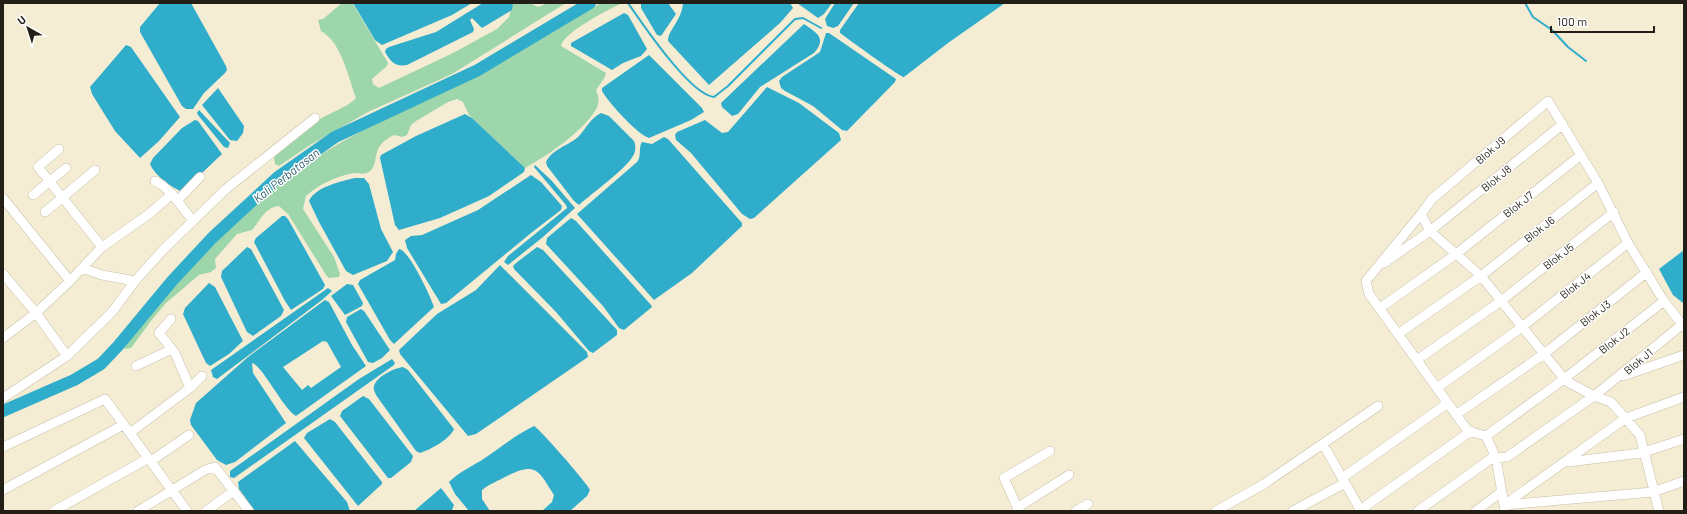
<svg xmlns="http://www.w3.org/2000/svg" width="1687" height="514" font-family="Barlow,sans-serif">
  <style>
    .green { fill: #9ed6ab }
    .water { fill: #2fadca; fill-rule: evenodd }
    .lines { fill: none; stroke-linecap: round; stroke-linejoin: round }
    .stream { stroke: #2fadca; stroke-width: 2 }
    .river { stroke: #2fadca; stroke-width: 12 }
    .minor-casing { stroke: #c8bfa8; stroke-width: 10 }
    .minor { stroke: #fff; stroke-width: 9 }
    .labels { text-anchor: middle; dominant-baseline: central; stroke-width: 3; stroke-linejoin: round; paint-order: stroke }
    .street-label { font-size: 11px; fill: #231f16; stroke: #fff }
    .water-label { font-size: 12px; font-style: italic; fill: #2c5d6a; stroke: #fff }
  </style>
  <rect width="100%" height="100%" fill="#f5ecd4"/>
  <!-- green -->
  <path class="green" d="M 342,3 L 353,4 L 388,63 L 387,66 L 372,79 L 373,84 L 379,88 L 451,54 L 497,29 L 509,17 L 513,3 L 530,3 L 538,7 L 548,3 L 566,3 L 452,74 L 368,112 L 310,145 L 279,166 L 275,164 L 274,157 C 288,145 302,132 317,121 C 327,114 350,106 356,98 C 348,77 342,43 321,31 L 318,20 L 323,19 Z
    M 601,3 L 622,3 C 608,10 564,32 561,46 L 606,73 L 605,77 L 596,90 C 599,97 600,104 595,111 C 582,132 547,156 525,168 L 469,115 L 463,102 L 457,99 L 448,102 L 416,121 L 411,125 L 407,135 L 402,137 L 394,135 C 368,147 381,164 369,172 C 364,175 359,173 354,173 C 337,176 319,184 306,196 L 303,209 L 334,257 L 340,274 L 339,277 L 329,278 L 326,275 L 288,214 L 279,206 C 264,208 261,220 252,230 L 237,234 L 215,259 L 216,268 L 211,272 L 199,275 L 166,303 L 154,317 L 131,348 L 125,349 L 124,345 L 150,309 L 195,260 L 204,249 L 216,241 L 266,192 L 287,175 L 340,143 L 387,117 L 491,66 L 519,49 L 543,38 Z"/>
  <!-- water -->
  <path class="water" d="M 160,3 L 191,3 L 226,66 L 227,70 L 225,73 L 204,93 L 193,109 L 186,109 L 182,106 L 140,32 L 140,27 Z
    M 353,3 L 472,3 L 452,15 L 382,45 L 375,40 Z
    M 483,3 L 513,3 L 512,10 L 482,28 L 472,18 L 470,20 L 474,29 L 473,32 L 407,65 C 395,67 391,62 385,52 L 386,49 L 389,47 L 436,32 Z
    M 641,3 L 668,3 L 676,14 L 661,36 L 657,35 L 641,8 Z
    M 683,3 L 790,3 L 793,8 L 780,23 L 709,85 L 668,41 C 668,30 682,20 683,3 Z
    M 797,3 L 832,3 L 824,14 L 818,18 Z
    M 835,3 L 854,3 L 838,26 L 833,28 L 827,26 L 825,19 Z
    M 859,3 L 1005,3 L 948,43 L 904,77 C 900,77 847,38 840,33 L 840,30 Z
    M 624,13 L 628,15 L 647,49 L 641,56 L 623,63 L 612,70 L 571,46 L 571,43 Z
    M 804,24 C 817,33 827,38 814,53 L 760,87 L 738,114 L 732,116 L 722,107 L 721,103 Z
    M 826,33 L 829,33 L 896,79 L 895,82 L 847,131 L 842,130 L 813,106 L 785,91 L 781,88 L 779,81 L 782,77 L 820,52 Z
    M 126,45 L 131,47 L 180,117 L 159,141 L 140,158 L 115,131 L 92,94 L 90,87 Z
    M 649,55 L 702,108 L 704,112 L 691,120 L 649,138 C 638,135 608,102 602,91 L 602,88 Z
    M 767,87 L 799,103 L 839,133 L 841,140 L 754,218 L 750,219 L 742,214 L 691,153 L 676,140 L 675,135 L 677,132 L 705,120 L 722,133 L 728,132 Z
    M 218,88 L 244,126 L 243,133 L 237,141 L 230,140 L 202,105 Z
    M 199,110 L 230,143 L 228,148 L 224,147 L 198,115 L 197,113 Z
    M 601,113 L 609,116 L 634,141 C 636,146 636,151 633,156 C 626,169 592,193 579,205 L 574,201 L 547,166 L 546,162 C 552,149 570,145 579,136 C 587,127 591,118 601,113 Z
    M 465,114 L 472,118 L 525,168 L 524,172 L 489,196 L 440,218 L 399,230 L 395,225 L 380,158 L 381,155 L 416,136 Z
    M 195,120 L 198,121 L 222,154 L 182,192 C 170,186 155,176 150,164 L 153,158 L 182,128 Z
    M 664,137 L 668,139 L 742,223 L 742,226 L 692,273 L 654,300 L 577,214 L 637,162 C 642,156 638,148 642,142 L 652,144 Z
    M 535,165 L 552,181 L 575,208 L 543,237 L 508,265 L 504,262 L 508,256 L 567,208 L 566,205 L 534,167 Z
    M 531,175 L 541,182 L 562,206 L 561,210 L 531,233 L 446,303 L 441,304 L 407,248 L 405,240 L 411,236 L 422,235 L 478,210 Z
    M 355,178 L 364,178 L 369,184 L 381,229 L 393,252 L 387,261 L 353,275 L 346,271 L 319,222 L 309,201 C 315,187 342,181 355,178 Z
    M 282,216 L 285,216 L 288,219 L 325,285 L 323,289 L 291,310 L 285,301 L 254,242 L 256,238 Z
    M 571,218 L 576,221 L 651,305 L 652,307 L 624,330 L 619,328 L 603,306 L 546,244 L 547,238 Z
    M 247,247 L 251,249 L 284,310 L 281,316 L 253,336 L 247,332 L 221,277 L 222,271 Z
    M 537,247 L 543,250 L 617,330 L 617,335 L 593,353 L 589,351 L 556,312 L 514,269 L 513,266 L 516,263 Z
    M 399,249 C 409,250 431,297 434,307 L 394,344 L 390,340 L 358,284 L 360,280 L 395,260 L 396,254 Z
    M 1684,250 L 1684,302 L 1683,303 L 1673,295 L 1659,269 Z
    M 500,265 L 587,352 L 588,357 L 476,434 L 468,436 L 400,354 L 399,350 L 437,314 L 476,290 Z
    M 209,283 L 215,287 L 243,341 L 229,354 L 210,366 L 206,363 L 183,314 L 185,308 Z
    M 347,284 L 353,285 L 363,303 L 362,306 L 345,315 L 331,296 Z
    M 328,288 L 332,291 L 322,300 L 217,379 L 213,377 L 211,370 Z
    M 325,300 L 329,302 L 352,345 L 366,366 L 296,416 C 282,407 263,366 252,363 L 253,373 L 286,423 L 235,462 L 226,465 L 217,460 L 191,425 L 190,420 L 196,403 L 248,357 ZM 323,341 L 327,342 L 341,367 L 311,388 L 308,385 L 302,390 L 283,367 Z
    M 361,309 L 364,311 L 390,350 L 382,358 L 373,363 L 368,362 L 346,322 L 347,317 Z
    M 392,359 L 395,363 L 394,365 L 234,478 L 230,477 L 230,471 L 359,379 Z
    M 403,367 L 408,370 L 454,429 C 450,439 430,450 420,453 L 416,451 L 376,395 C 375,392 373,389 374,386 C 377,376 395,368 403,367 Z
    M 363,396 L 369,399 L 413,456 L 411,462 L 391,478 L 388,478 L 340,416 L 342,411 Z
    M 330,419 L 335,422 L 382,482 L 382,484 L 358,506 L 304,438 L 307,433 Z
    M 534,426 C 539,428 588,484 590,490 L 587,496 L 570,511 L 542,511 L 552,502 L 554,495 C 539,471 536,461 507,476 C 498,481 489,484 482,490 L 482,499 L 490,511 L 469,511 L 455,494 L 449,482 C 460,471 473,466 485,458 C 501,447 517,434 534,426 Z
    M 295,441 L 347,502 L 350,511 L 255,511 L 239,489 L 238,482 Z
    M 441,488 L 454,505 L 452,510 L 414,511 Z"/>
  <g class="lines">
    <!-- stream -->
    <path class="stream" d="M 628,3 C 642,23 690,95 714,97 L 728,86 L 795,19 L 803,18 L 821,28
      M 1525,3 L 1533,17 L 1552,30 L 1568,47 L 1586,61"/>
    <!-- river -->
    <path class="river" d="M 3,411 L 74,380 L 101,364 L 118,346 L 172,281 L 212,238 L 278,177 L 335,137 L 478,70 L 590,3"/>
    <defs>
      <path id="minor" d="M 59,149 L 38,167 L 102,247
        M 155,181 L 162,185 L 172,194
        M 33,195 L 66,168
        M 3,198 L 70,281
        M 178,200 L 200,177
        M 45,212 L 95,170
        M 1421,214 L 1366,281 L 1369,294 L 1468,431 L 1486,436 L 1496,458 L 1507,457 L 1594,396 L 1566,381 L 1481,276 L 1430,231 L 1421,214 L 1432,199 L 1548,101 L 1598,183 L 1628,243 L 1664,301 L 1684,327
        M 1384,263 L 1430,231 L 1563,124
        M 82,268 L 102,275 L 135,281
        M 3,274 L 36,313 L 67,356
        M 1380,308 L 1456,254 L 1581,155
        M 171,319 L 159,333 L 175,353 L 190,388
        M 1398,334 L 1481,276 L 1598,183
        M 3,338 L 36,313 L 70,281 L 102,247 L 149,214 L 172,194 L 193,221
        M 1417,360 L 1501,301 L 1614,212
        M 136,366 L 172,349
        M 1623,376 L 1684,355
        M 1437,388 L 1522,327 L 1628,243
        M 1594,396 L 1611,402 L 1640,435 L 1659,511
        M 1594,396 L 1684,323
        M 3,398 L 67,356 L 112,312 L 135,281 L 163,250 L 226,189 L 315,118
        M 1457,414 L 1544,354 L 1647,272
        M 130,433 L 190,388 L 202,376
        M 1486,436 L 1564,379 L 1664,301
        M 1323,444 L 1361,511
        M 3,447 L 105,399 L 187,511
        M 151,461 L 189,435
        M 1568,462 L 1641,453 L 1684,439
        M 1342,478 L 1448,403
        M 3,490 L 123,425
        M 1504,505 L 1626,418 L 1684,397
        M 1505,505 L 1653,492 L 1684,481
        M 1017,508 L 1069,475
        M 54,511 L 147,459
        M 138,511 L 205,470 L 215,467 L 249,511
        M 206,511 L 234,491
        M 1019,511 L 1004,478 L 1050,451
        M 1076,511 L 1088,504
        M 1216,511 L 1264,484 L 1378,406
        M 1293,511 L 1345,483
        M 1362,511 L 1367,505 L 1471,431
        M 1418,511 L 1492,458 L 1496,458 L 1505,511
        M 1476,511 L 1501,492"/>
    </defs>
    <!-- minor casing -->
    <use href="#minor" class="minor-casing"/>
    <!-- minor -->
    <use href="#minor" class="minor"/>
  </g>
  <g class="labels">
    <!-- street labels -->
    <g class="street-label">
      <text transform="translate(1490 150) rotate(-41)">Blok J9</text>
      <text transform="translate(1496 178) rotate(-39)">Blok J8</text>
      <text transform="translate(1518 204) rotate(-38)">Blok J7</text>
      <text transform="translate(1539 229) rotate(-38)">Blok J6</text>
      <text transform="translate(1558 256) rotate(-38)">Blok J5</text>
      <text transform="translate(1575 285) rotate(-38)">Blok J4</text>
      <text transform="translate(1595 313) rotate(-38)">Blok J3</text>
      <text transform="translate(1614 340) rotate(-38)">Blok J2</text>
      <text transform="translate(1638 361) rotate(-40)">Blok J1</text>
    </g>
    <!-- water labels -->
    <g class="water-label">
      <text transform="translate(286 175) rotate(-38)">Kali Perbatasan</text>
    </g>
  </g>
  <!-- border -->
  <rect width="1687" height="514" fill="none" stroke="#231f16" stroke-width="8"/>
  <!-- north arrow -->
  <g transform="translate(28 28) rotate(321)" stroke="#ffffff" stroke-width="3" paint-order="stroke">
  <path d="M0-3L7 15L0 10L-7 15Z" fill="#231f16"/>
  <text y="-6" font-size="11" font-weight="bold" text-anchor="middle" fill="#231f16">U</text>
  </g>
  <!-- scale -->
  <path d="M1551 26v6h103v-6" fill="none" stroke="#231f16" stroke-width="2"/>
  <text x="1557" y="26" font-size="12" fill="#231f16" stroke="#ffffff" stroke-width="3" paint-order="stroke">100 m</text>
</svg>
